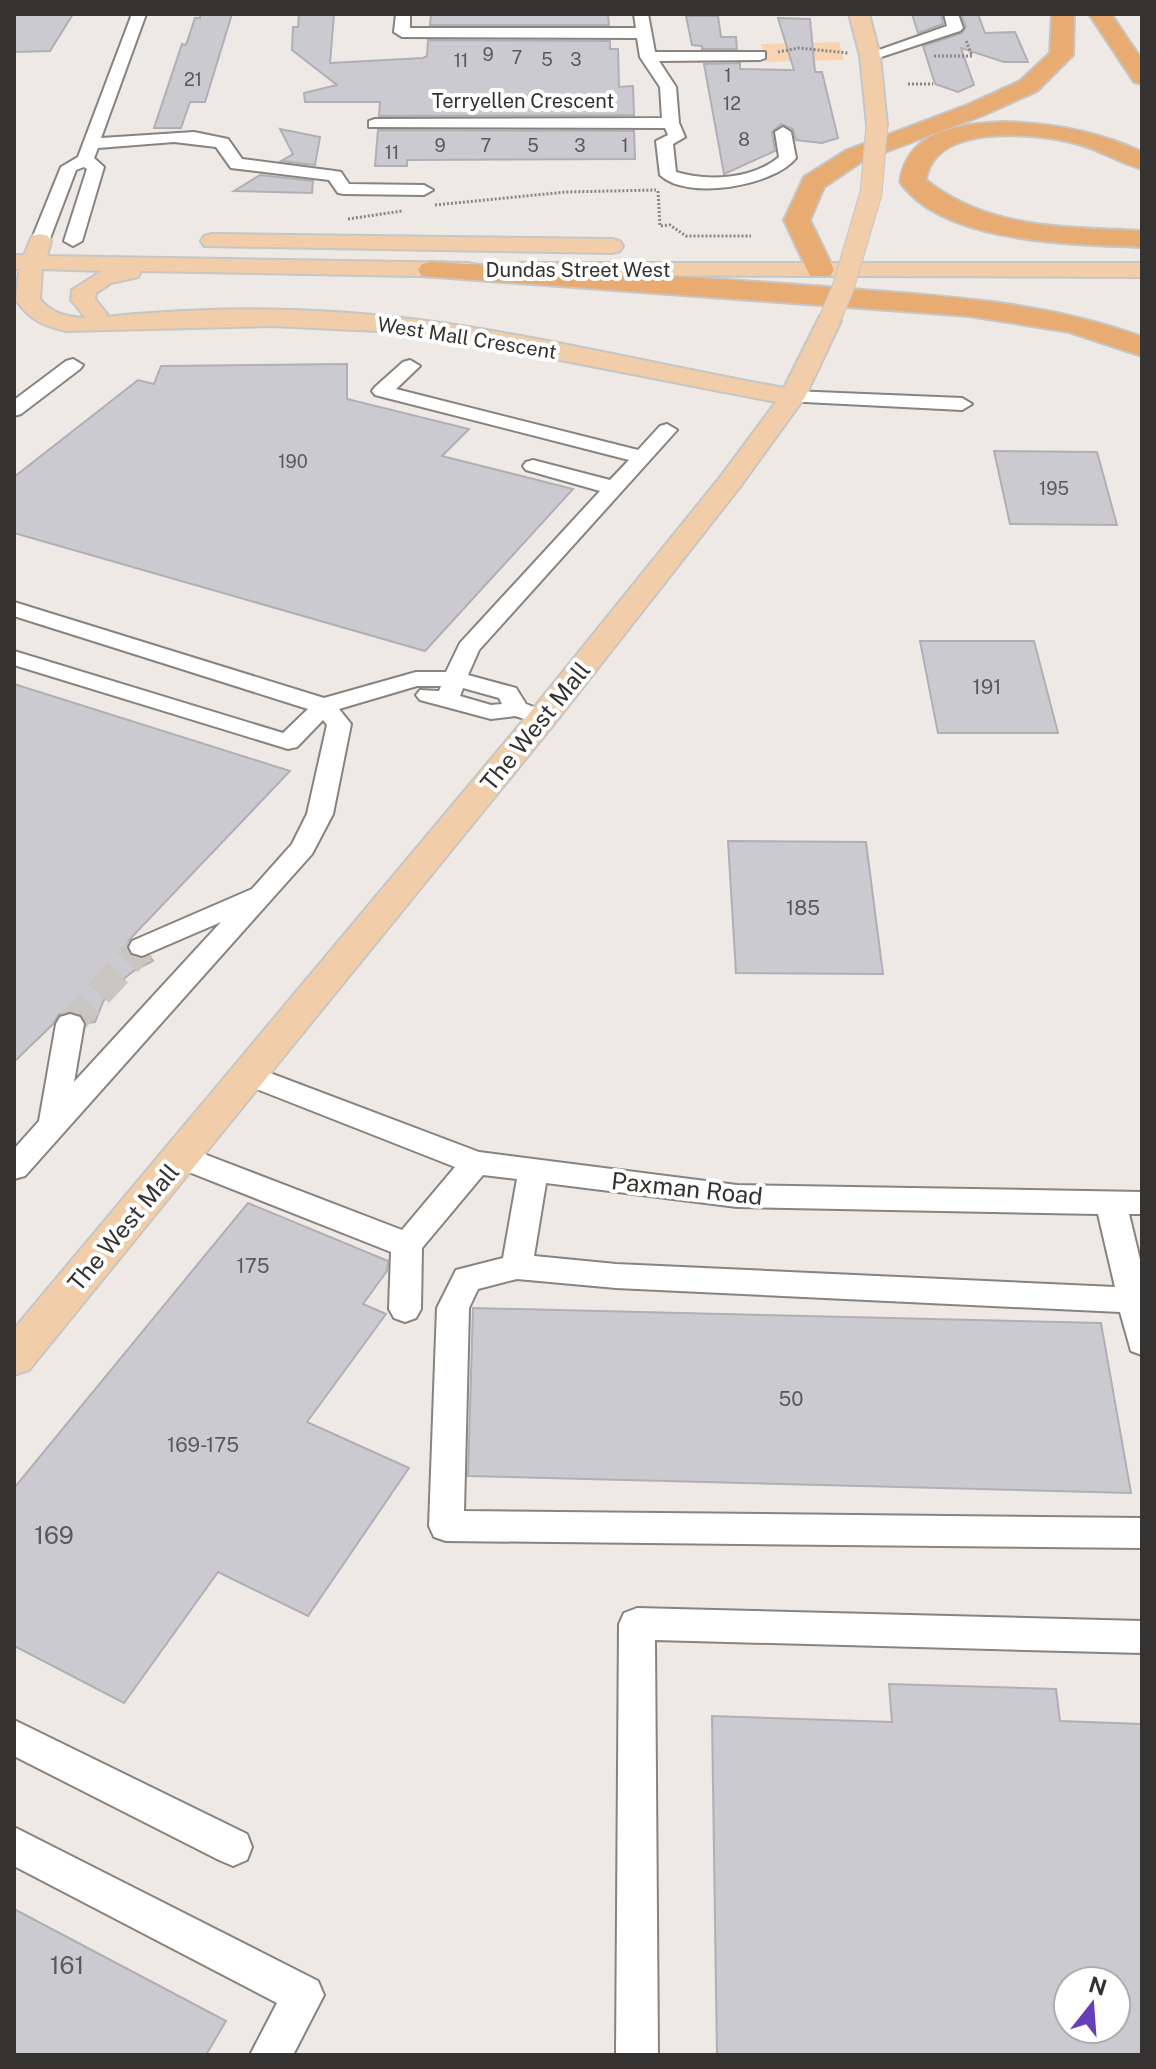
<svg xmlns="http://www.w3.org/2000/svg" width="1156" height="2069" font-family="'Public Sans',sans-serif">
  <style>
    .green { fill: #f8d4b3 }
    .building { fill: #cbcad0; stroke: #b0afb5; stroke-width: 2; fill-rule: evenodd }
    .lines { fill: none; stroke-linecap: round; stroke-linejoin: round }
    .minor-tunnel { stroke: #c9c5c1; stroke-width: 28; stroke-dasharray: 28 14; stroke-linecap: butt }
    .minor-casing { stroke: #88837f; stroke-width: 4 }
    .major-casing { stroke: #c6c6c5; stroke-width: 4 }
    .highway-casing { stroke: #c6c6c5; stroke-width: 4 }
    .path { stroke: #898683; stroke-width: 3; stroke-dasharray: 2 2; stroke-linecap: butt }
    .minor { fill: #fff; fill-rule: evenodd }
    .major { fill: #f1cdaa; fill-rule: evenodd }
    .highway { fill: #e8ab72; fill-rule: evenodd }
    .major-bridge-casing { stroke: #c6c6c5; stroke-width: 23; stroke-linecap: butt }
    .major-bridge { stroke: #f1cdaa; stroke-width: 21 }
    .labels { text-anchor: middle; dominant-baseline: central; stroke-width: 8; stroke-linejoin: round; paint-order: stroke }
    .far-number-label { font-size: 18px; fill: #5a5959 }
    .far-street-label { font-size: 20px; fill: #353331; stroke: #fff }
    .number-label { font-size: 20px; fill: #5a5959 }
    .street-label { font-size: 24px; fill: #353331; stroke: #fff }
    .near-number-label { font-size: 24px; fill: #5a5959 }
  </style>
  <rect width="100%" height="100%" fill="#eee9e5"/>
  <!-- green -->
  <path class="green" d="M 839,42 L 844,60 L 765,62 L 761,44 Z"/>
  <!-- building -->
  <path class="building" d="M 14,14 L 73,14 L 50,51 L 14,52 Z
    M 200,14 L 232,14 L 205,102 L 190,102 L 181,128 L 154,128 L 182,44 L 186,45 L 195,18 L 200,18 Z
    M 299,14 L 334,14 L 330,63 L 423,58 L 427,56 L 428,40 L 610,41 L 610,49 L 618,49 L 619,87 L 633,86 L 634,115 L 379,116 L 380,102 L 305,102 L 304,93 L 337,85 L 292,50 L 293,27 L 298,27 Z
    M 431,14 L 608,14 L 609,25 L 430,25 Z
    M 912,14 L 941,14 L 943,24 L 918,33 Z
    M 961,14 L 978,14 L 985,33 L 1015,32 L 1028,62 L 1004,62 L 961,48 L 974,85 L 958,92 L 935,84 L 923,46 L 962,33 L 966,27 Z
    M 686,16 L 718,16 L 721,37 L 736,37 L 737,49 L 702,49 L 702,46 L 692,45 Z
    M 778,18 L 810,19 L 815,72 L 822,72 L 838,138 L 822,143 L 796,140 L 793,129 L 781,124 L 772,132 L 775,151 L 724,174 L 704,64 L 740,63 L 740,69 L 794,70 Z
    M 280,129 L 320,137 L 315,165 L 281,161 L 293,154 Z
    M 378,130 L 634,131 L 635,159 L 407,160 L 407,166 L 375,166 Z
    M 260,175 L 313,181 L 312,193 L 234,191 Z
    M 347,364 L 347,399 L 469,429 L 442,456 L 573,489 L 425,651 L 14,533 L 14,477 L 138,380 L 154,384 L 161,366 Z
    M 994,451 L 1097,452 L 1117,525 L 1010,524 Z
    M 920,641 L 1034,641 L 1058,733 L 938,733 Z
    M 14,684 L 290,771 L 129,940 L 126,946 L 129,954 L 141,959 L 149,956 L 153,961 L 135,970 L 112,988 L 103,1002 L 95,1022 L 87,1023 L 81,1014 L 71,1011 L 59,1014 L 53,1024 L 14,1062 Z
    M 728,841 L 866,842 L 883,974 L 736,973 Z
    M 248,1203 L 388,1261 L 387,1271 L 363,1304 L 386,1314 L 307,1422 L 409,1468 L 308,1616 L 218,1572 L 124,1703 L 14,1646 L 14,1488 Z
    M 473,1308 L 1101,1323 L 1131,1493 L 468,1476 Z
    M 889,1684 L 1056,1689 L 1060,1721 L 1142,1724 L 1142,2055 L 717,2055 L 712,1716 L 892,1722 ZM 1068,1981 L 1116,1981 L 1116,2029 L 1068,2029 Z
    M 14,1909 L 226,2021 L 206,2055 L 14,2055 Z"/>
  <g class="lines">
    <!-- minor-tunnel -->
    <path class="minor-tunnel" d="M 70,1024 L 142,947"/>
    <defs>
      <path id="minor" d="M 132,14 L 146,14 L 101,138 L 194,132 L 228,139 L 242,159 L 335,171 L 341,172 L 349,184 L 424,185 L 433,190 L 424,195 L 344,194 L 338,193 L 329,180 L 231,168 L 216,147 L 174,142 L 98,148 L 94,158 L 104,167 L 82,241 L 73,246 L 64,241 L 87,169 L 84,167 L 76,170 L 49,241 L 46,245 L 34,245 L 31,241 L 61,167 L 78,157 Z
        M 396,14 L 410,14 L 410,28 L 636,28 L 634,14 L 648,14 L 655,52 L 765,52 L 765,58 L 760,60 L 659,61 L 676,87 L 679,123 L 685,137 L 673,144 L 676,172 C 708,182 753,179 779,157 L 775,132 L 783,127 L 791,132 L 796,158 C 774,186 687,201 660,175 L 656,141 L 668,135 L 665,128 L 369,127 L 369,121 L 375,119 L 662,118 L 660,87 L 640,57 L 637,38 L 402,37 L 394,32 Z
        M 944,14 L 958,14 L 963,28 L 960,31 L 875,59 L 870,61 L 862,56 L 947,26 Z
        M 73,359 L 83,365 L 80,369 L 21,414 L 14,416 L 14,400 L 66,361 Z
        M 410,360 L 420,366 L 396,389 L 638,450 L 660,426 L 667,424 L 677,430 L 479,650 L 468,675 L 516,688 L 526,704 L 539,709 L 543,714 L 539,719 L 531,721 L 515,716 L 491,719 L 420,700 L 416,695 L 420,690 L 439,691 L 441,686 L 417,686 L 339,709 L 351,724 L 333,814 L 312,854 L 25,1176 L 14,1179 L 14,1149 L 39,1121 L 56,1024 L 60,1017 L 70,1014 L 80,1017 L 84,1024 L 74,1082 L 221,922 L 142,956 L 132,953 L 129,947 L 132,941 L 252,889 L 292,844 L 307,814 L 327,725 L 323,720 L 297,747 L 288,749 L 14,665 L 14,651 L 283,733 L 308,709 L 14,616 L 14,602 L 324,698 L 416,672 L 446,672 L 460,643 L 600,491 L 526,470 L 523,466 L 526,462 L 533,460 L 610,480 L 629,460 L 375,395 L 372,391 L 375,387 L 403,362 ZM 463,688 L 499,698 L 502,704 L 491,705 L 460,696 Z
        M 792,391 L 962,398 L 972,404 L 962,410 L 785,401 L 782,397 Z
        M 249,1065 L 479,1152 L 737,1185 L 1142,1192 L 1142,1214 L 1129,1214 L 1142,1268 L 1142,1355 L 1131,1351 L 1120,1312 L 616,1288 L 517,1279 L 478,1289 L 469,1308 L 464,1511 L 1142,1518 L 1142,1548 L 446,1541 L 434,1537 L 429,1526 L 437,1308 L 456,1270 L 503,1258 L 517,1179 L 483,1175 L 422,1248 L 421,1309 L 416,1318 L 405,1322 L 394,1318 L 389,1309 L 391,1252 L 171,1165 L 166,1157 L 171,1149 L 181,1146 L 191,1149 L 402,1230 L 455,1167 L 239,1082 L 235,1075 L 239,1068 ZM 546,1183 L 737,1207 L 1098,1214 L 1115,1287 L 616,1264 L 534,1256 Z
        M 637,1608 L 1142,1621 L 1142,1653 L 655,1640 L 658,2055 L 616,2055 L 619,1624 L 624,1613 Z
        M 14,1720 L 247,1834 L 252,1847 L 247,1860 L 233,1866 L 219,1860 L 14,1756 Z
        M 14,1827 L 318,1981 L 324,1995 L 293,2055 L 250,2055 L 277,2003 L 14,1866 Z"/>
      <path id="major" d="M 849,14 L 869,14 L 880,56 L 887,125 L 884,129 L 870,129 L 867,125 L 860,56 Z
        M 40,234 L 48,236 L 51,241 L 47,256 L 468,263 L 476,265 L 480,270 L 476,275 L 468,277 L 141,271 L 138,277 L 111,283 L 96,293 L 95,299 L 107,314 L 105,317 C 208,306 317,307 420,320 C 542,336 663,366 784,388 L 820,316 L 838,316 L 841,321 L 805,397 L 739,488 L 554,724 L 29,1370 L 14,1375 L 14,1329 L 532,710 L 721,476 L 776,402 L 478,344 L 397,332 L 272,326 L 66,331 C 43,326 30,320 16,300 L 19,269 L 14,269 L 14,255 L 24,255 L 32,236 ZM 42,269 L 102,271 L 72,290 L 71,300 L 86,318 C 67,317 52,314 40,299 Z
        M 212,234 L 612,239 L 620,241 L 623,246 L 620,251 L 612,253 L 204,246 L 201,241 L 204,236 Z
        M 520,263 L 1142,263 L 1142,277 L 512,275 L 508,270 L 512,265 Z"/>
      <path id="highway" d="M 1052,14 L 1074,14 L 1073,55 L 1037,91 L 984,115 L 864,160 L 824,187 L 810,220 L 834,270 L 830,276 L 810,276 L 784,220 L 804,177 L 847,150 L 967,105 L 1020,81 L 1050,53 Z
        M 1089,14 L 1111,14 L 1142,60 L 1142,84 L 1134,82 Z
        M 1003,122 C 1052,123 1097,131 1142,152 L 1142,169 C 1120,163 1100,150 1078,144 C 1037,133 934,122 926,180 C 989,230 1065,227 1142,231 L 1142,247 C 1074,244 943,244 900,182 C 907,130 959,124 1003,122 Z
        M 432,262 C 567,270 703,277 838,288 C 940,296 1045,301 1142,337 L 1142,356 L 1069,332 L 969,316 L 422,276 L 418,270 L 422,264 Z"/>
    </defs>
    <!-- minor casing -->
    <use href="#minor" class="minor-casing"/>
    <!-- major casing -->
    <use href="#major" class="major-casing"/>
    <!-- highway casing -->
    <use href="#highway" class="highway-casing"/>
    <!-- path -->
    <path class="path" d="M 778,52 L 799,48 L 848,53
      M 934,56 L 972,56 L 966,40
      M 908,84 L 933,84
      M 658,191 L 660,226 L 670,225 L 686,236 L 751,236
      M 435,205 L 566,192 L 656,190
      M 348,219 L 402,211"/>
    <!-- minor -->
    <use href="#minor" class="minor"/>
    <!-- major -->
    <use href="#major" class="major"/>
    <!-- highway -->
    <use href="#highway" class="highway"/>
    <defs>
      <path id="major-bridge" d="M 829,321 L 843,288 L 871,193 L 877,125"/>
    </defs>
    <!-- major-bridge casing -->
    <use href="#major-bridge" class="major-bridge-casing"/>
    <!-- major-bridge -->
    <use href="#major-bridge" class="major-bridge"/>
  </g>
  <g class="labels">
    <!-- far-number labels -->
    <g class="far-number-label">
      <text x="488" y="54">9</text>
      <text x="517" y="57">7</text>
      <text x="547" y="59">5</text>
      <text x="576" y="59">3</text>
      <text x="461" y="60">11</text>
      <text x="728" y="75">1</text>
      <text x="193" y="79">21</text>
      <text x="732" y="103">12</text>
      <text x="744" y="139">8</text>
      <text x="440" y="145">9</text>
      <text x="486" y="145">7</text>
      <text x="533" y="145">5</text>
      <text x="580" y="145">3</text>
      <text x="625" y="145">1</text>
      <text x="392" y="152">11</text>
      <text x="293" y="461">190</text>
      <text x="1054" y="488">195</text>
    </g>
    <!-- far-street labels -->
    <g class="far-street-label">
      <text x="523" y="101">Terryellen Crescent</text>
      <text x="578" y="270">Dundas Street West</text>
      <text transform="translate(467 338) rotate(9)">West Mall Crescent</text>
    </g>
    <!-- number labels -->
    <g class="number-label">
      <text x="987" y="687">191</text>
      <text x="803" y="908">185</text>
      <text x="253" y="1266">175</text>
      <text x="791" y="1399">50</text>
      <text x="203" y="1445">169-175</text>
    </g>
    <!-- street labels -->
    <g class="street-label">
      <text transform="translate(535 726) rotate(-51)">The West Mall</text>
      <text transform="translate(687 1188) rotate(6)">Paxman Road</text>
      <text transform="translate(123 1227) rotate(-50)">The West Mall</text>
    </g>
    <!-- near-number labels -->
    <g class="near-number-label">
      <text x="54" y="1535">169</text>
      <text x="67" y="1965">161</text>
    </g>
  </g>
  <!-- border -->
  <rect width="1156" height="2069" fill="none" stroke="#353331" stroke-width="32"/>
  <!-- north arrow -->
  <g transform="translate(1092 2005) rotate(17)"><circle r="38" fill="#ffffff" stroke="#aeadad" stroke-width="2"/>
  <path d="M0-6L14 30L0 20L-14 30Z" fill="#6540b8"/>
  <text y="-12" font-size="22" font-weight="bold" text-anchor="middle" fill="#353331">N</text>
  </g>
</svg>
